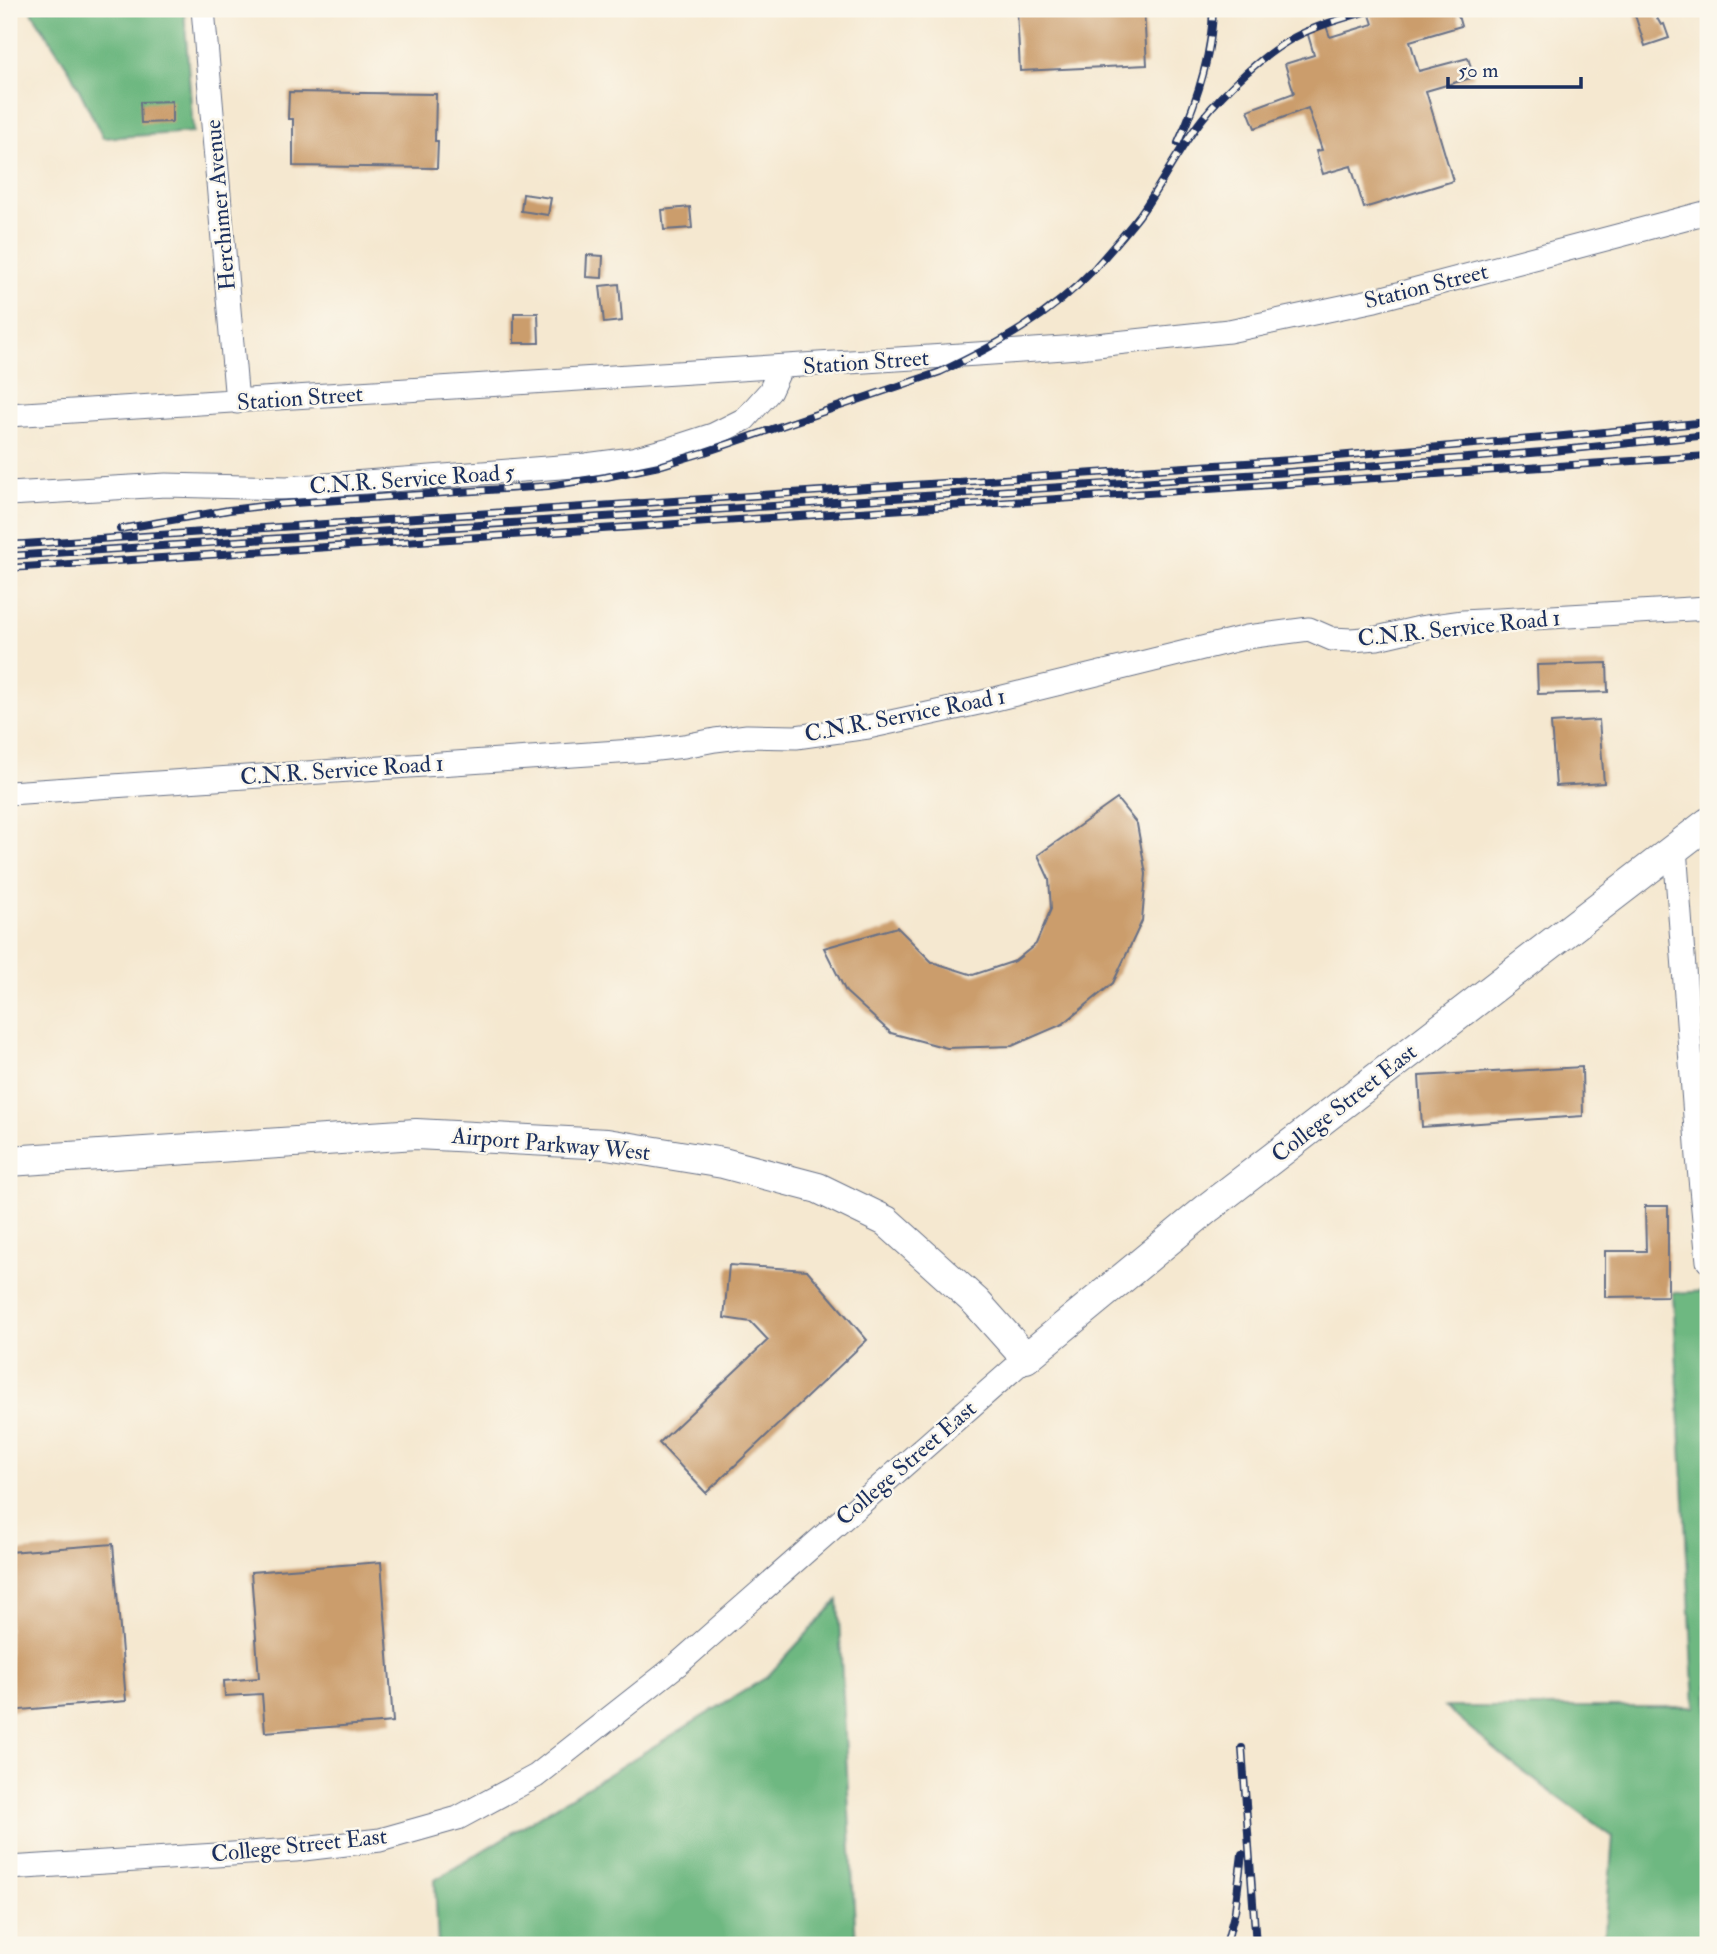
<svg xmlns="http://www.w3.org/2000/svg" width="1717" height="1954" font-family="'IM FELL Double Pica',serif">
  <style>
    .forest { fill: #6eb881; stroke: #447470; stroke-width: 2 }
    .building { fill: #cb9d6c }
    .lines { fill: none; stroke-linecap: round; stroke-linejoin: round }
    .minor-casing { stroke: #677086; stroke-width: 25 }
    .major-casing { stroke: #677086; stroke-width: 32 }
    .minor { stroke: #fff; stroke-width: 23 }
    .major { stroke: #fff; stroke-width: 30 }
    .rail-casing { stroke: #1b2f5e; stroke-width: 8 }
    .rail { stroke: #fbf7ec; stroke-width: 5; stroke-dasharray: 16; stroke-linecap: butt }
    .labels { text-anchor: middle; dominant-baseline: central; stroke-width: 5; stroke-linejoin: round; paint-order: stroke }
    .street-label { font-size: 23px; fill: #1b2f5e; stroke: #fbf7ec }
  </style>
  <rect width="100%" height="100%" fill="#fbf7ec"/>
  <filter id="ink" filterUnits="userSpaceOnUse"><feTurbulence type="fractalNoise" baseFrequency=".0143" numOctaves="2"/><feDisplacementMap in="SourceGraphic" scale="14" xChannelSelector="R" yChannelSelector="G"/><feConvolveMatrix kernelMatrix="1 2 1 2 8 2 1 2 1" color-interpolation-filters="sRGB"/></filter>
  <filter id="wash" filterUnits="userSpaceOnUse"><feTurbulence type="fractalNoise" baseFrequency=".00686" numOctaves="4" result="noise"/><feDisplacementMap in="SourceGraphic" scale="28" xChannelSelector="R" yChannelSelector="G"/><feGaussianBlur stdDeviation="1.57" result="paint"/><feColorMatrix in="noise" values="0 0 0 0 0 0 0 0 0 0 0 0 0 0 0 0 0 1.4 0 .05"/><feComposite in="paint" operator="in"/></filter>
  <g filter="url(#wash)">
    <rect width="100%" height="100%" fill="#f5e8d0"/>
    <!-- forest -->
    <path class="forest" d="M 30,9 L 184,9 L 193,132 L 103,138 L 70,71 Z
      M 1708,1291 L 1708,1945 L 1604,1945 L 1613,1837 L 1510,1762 L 1445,1707 L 1695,1707 L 1673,1293 Z
      M 838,1600 L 856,1945 L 438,1945 L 435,1880 L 767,1677 Z"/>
    <g id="blocks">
      <!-- building -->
      <path class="building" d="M 1017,9 L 1144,9 L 1147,65 L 1020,71 Z
        M 1389,9 L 1456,9 L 1461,26 L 1410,41 L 1419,71 L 1468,58 L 1474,77 L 1426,91 L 1453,181 L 1364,208 L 1351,166 L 1323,174 L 1316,151 L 1322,150 L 1308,108 L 1255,128 L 1248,110 L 1294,93 L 1285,64 L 1314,55 L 1306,28 L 1325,23 L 1330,37 L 1373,24 L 1370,15 Z
        M 1633,9 L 1652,9 L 1661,25 L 1664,24 L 1669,38 L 1645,46 Z
        M 289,92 L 436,94 L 435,141 L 438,141 L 437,168 L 293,166 L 293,119 L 288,119 Z
        M 172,101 L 172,122 L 141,123 L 140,102 Z
        M 523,194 L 551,198 L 548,215 L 521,211 Z
        M 690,207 L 692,228 L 664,230 L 662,210 Z
        M 587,255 L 603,256 L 602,278 L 586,277 Z
        M 619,284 L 622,321 L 604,323 L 600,286 Z
        M 514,313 L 538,313 L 539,343 L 514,343 Z
        M 1607,663 L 1608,692 L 1538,694 L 1537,665 Z
        M 1599,720 L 1604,783 L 1556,786 L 1551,723 Z
        M 1117,799 L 1137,824 L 1146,874 L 1142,921 L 1113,983 L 1063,1024 L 1012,1046 L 947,1048 L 891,1033 L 846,992 L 824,948 L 897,927 L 932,962 L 973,975 L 1015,961 L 1036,944 L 1051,909 L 1049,879 L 1038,855 Z
        M 1582,1067 L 1583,1116 L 1422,1127 L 1419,1076 Z
        M 1645,1206 L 1668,1206 L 1668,1296 L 1605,1297 L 1605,1251 L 1646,1251 Z
        M 729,1265 L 807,1270 L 867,1340 L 706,1493 L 659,1443 L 768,1340 L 751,1322 L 724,1318 Z
        M 113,1544 L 126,1701 L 9,1711 L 9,1552 Z
        M 381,1562 L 393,1722 L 265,1732 L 262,1694 L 225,1696 L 224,1681 L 259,1678 L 251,1572 Z"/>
    </g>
  </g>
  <g filter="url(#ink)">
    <use href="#blocks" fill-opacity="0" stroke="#677086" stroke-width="2"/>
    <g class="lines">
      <defs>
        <path id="minor" d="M 203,9 L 237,402
          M 9,415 L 977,354 L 1078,347 L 1229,331 L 1375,300 L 1708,212
          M 9,494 L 166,485 L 287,488 L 586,465 L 632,459 L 673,448 L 713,435 L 745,419 L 770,391 L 781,367
          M 9,793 L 648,750 L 684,746 L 715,740 L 747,736 L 796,737 L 868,727 L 983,702 L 1247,637 L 1309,629 L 1332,639 L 1351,640 L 1377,638 L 1420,628 L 1463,622 L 1708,608
          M 1675,848 L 1698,1157 L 1708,1261
          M 9,1868 L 295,1850 L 380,1840 L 458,1818 L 536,1776 L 677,1665 L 1026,1358"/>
        <path id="major" d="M 9,1161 L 416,1134 L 607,1144 L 723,1163 L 818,1188 L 886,1221 L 976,1302 L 1026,1358 L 1209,1207 L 1708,823"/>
      </defs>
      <!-- minor casing -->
      <use href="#minor" class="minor-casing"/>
      <!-- major casing -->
      <use href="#major" class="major-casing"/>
      <!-- minor -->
      <use href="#minor" class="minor"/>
      <!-- major -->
      <use href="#major" class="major"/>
      <defs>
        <path id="rail" d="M 1178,143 C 1197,101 1212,55 1213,9
          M 120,529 L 229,510 L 279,504 L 548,486 L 606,477 L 659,466 L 705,452 L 940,372 C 997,345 1050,316 1094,269 C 1109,252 1125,234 1139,216 C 1162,184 1179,148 1203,118 C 1224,91 1265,53 1295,37 C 1320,24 1348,17 1375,9
          M 9,545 L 1291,460 L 1543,438 L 1708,422
          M 9,556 L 1290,472 L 1543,452 L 1708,435
          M 9,568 L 1708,456
          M 1242,1748 L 1256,1945
          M 1226,1945 L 1235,1911 L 1242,1854"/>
      </defs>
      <!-- rail casing -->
      <use href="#rail" class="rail-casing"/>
      <!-- rail -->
      <use href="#rail" class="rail"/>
    </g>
  </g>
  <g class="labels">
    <!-- street labels -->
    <g class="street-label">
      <text transform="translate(220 205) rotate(-95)">Herchimer Avenue</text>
      <text transform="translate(1426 286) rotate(-14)">Station Street</text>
      <text transform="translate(866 362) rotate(-4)">Station Street</text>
      <text transform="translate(300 398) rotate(-4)">Station Street</text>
      <text transform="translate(412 479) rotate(-4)">C.N.R. Service Road 5</text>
      <text transform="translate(1459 628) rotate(-6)">C.N.R. Service Road 1</text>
      <text transform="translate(905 715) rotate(-11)">C.N.R. Service Road 1</text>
      <text transform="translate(342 770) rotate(-4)">C.N.R. Service Road 1</text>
      <text transform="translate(1344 1103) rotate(-38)">College Street East</text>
      <text transform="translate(551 1144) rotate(5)">Airport Parkway West</text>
      <text transform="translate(906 1463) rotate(-41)">College Street East</text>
      <text transform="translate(299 1845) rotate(-6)">College Street East</text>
    </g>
  </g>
  <!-- margin -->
  <rect width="1717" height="1954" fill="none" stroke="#fbf7ec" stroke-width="35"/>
  <!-- scale -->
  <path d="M1448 77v10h133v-10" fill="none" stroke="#1b2f5e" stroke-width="3.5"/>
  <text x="1458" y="77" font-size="21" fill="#1b2f5e" stroke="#fbf7ec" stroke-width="5" paint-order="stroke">50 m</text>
</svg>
